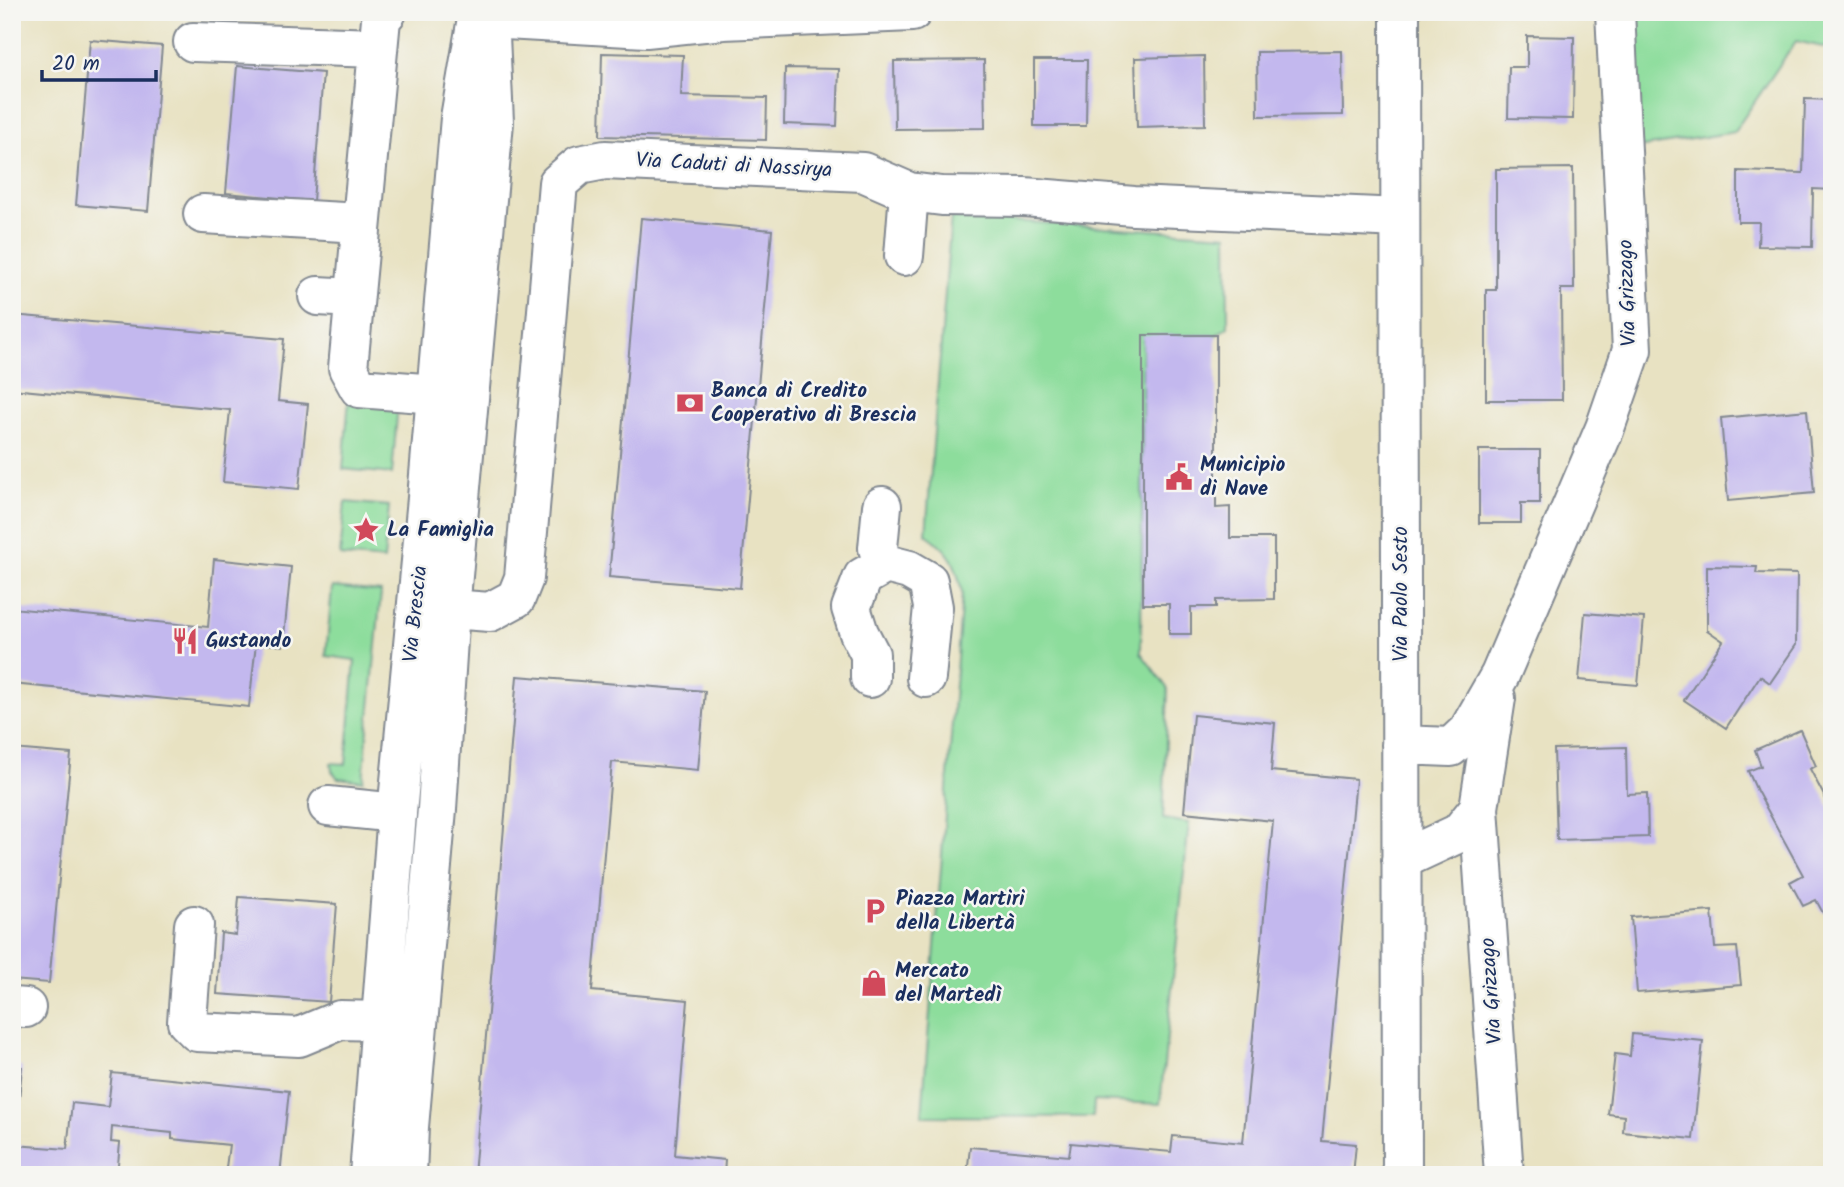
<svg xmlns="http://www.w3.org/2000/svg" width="1844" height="1187" font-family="Kalam,sans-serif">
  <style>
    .green { fill: #8ddd9c; stroke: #54867d; stroke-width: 2 }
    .building { fill: #c3b8ee }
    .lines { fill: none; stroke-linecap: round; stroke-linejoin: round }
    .minor-casing { stroke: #828890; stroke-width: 42 }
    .major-casing { stroke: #828890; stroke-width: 42 }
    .minor { stroke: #fff; stroke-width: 38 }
    .major { stroke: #fff; stroke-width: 38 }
    .labels { text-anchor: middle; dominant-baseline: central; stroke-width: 5; stroke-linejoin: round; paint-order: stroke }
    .street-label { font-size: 21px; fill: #1b2f5e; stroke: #f6f6f2 }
    .poi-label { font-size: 21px; font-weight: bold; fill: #1b2f5e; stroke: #f6f6f2; text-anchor: start }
  </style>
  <rect width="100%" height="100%" fill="#f6f6f2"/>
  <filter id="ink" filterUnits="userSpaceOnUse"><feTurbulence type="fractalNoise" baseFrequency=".0143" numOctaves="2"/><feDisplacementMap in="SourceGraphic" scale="14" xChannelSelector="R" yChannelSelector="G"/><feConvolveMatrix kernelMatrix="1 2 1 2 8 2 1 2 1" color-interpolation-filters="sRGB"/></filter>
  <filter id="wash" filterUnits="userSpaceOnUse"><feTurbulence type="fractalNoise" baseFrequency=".00686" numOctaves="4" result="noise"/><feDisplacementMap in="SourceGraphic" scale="28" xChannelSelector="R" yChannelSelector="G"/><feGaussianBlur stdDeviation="1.57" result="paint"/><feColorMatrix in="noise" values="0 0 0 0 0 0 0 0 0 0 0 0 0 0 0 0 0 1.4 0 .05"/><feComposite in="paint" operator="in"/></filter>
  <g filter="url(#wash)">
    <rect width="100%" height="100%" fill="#e8e2c2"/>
    <!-- green -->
    <path class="green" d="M 1616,12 L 1832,12 L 1832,49 L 1796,41 L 1734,132 L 1625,150 Z
      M 951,217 L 1227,235 L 1228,327 L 1216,335 L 1143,336 L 1141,653 L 1168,689 L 1163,819 L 1189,823 L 1160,1104 L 1094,1101 L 1093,1117 L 922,1116 L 962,593 C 956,563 952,552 926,534 Z
      M 349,398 L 398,404 L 392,474 L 343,469 Z
      M 345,502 L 389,506 L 384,560 L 340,556 Z
      M 332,587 L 381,592 L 363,781 L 338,778 L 332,771 L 331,763 L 346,764 L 355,660 L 326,656 Z"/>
    <g id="blocks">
      <!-- building -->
      <path class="building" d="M 1527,36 L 1574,37 L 1573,119 L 1508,118 L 1509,67 L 1527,67 Z
        M 90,40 L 162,46 L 148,211 L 76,205 Z
        M 1342,51 L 1343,115 L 1258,116 L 1257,52 Z
        M 602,53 L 683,55 L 681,96 L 767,98 L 766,140 L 600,136 Z
        M 1204,56 L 1205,125 L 1137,127 L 1135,58 Z
        M 984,60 L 985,128 L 895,129 L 894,61 Z
        M 1034,60 L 1087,60 L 1086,126 L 1034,126 Z
        M 237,66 L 323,73 L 313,201 L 226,193 Z
        M 785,68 L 839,69 L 837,126 L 784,124 Z
        M 1805,99 L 1832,100 L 1832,190 L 1813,189 L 1812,247 L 1758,246 L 1759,222 L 1738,222 L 1738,171 L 1803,173 Z
        M 1573,168 L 1574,289 L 1561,289 L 1562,400 L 1486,400 L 1486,290 L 1496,290 L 1496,169 Z
        M 641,218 L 772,230 L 740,588 L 609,577 Z
        M 12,315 L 284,339 L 278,401 L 308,404 L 299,489 L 223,482 L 230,410 L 12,389 Z
        M 1143,335 L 1216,335 L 1216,508 L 1230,507 L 1230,538 L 1274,538 L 1274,599 L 1216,600 L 1216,607 L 1191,607 L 1191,634 L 1169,634 L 1169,604 L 1143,604 Z
        M 1807,410 L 1814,493 L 1728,501 L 1721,418 Z
        M 1479,450 L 1540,450 L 1540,503 L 1521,503 L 1521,523 L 1479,523 Z
        M 214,559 L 291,567 L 283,646 L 256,643 L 249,707 L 12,684 L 12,608 L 208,627 Z
        M 1707,566 L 1757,567 L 1756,573 L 1797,574 L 1796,645 L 1770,683 L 1760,676 L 1726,728 L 1684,700 L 1723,641 L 1707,630 Z
        M 1585,613 L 1644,618 L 1638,685 L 1579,680 Z
        M 517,676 L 705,691 L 698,770 L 612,762 L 592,991 L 688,1000 L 675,1155 L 725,1160 L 724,1175 L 474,1175 Z
        M 1193,715 L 1275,723 L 1271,771 L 1356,779 L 1322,1141 L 1356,1144 L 1353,1175 L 967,1175 L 970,1147 L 1069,1156 L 1071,1143 L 1171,1152 L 1173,1136 L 1243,1143 L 1273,821 L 1184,812 Z
        M 1800,730 L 1816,766 L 1810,769 L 1832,811 L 1832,908 L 1823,913 L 1816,900 L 1803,906 L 1790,882 L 1803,875 L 1757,791 L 1748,771 L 1761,766 L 1755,750 Z
        M 1626,747 L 1627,794 L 1647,793 L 1648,837 L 1557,840 L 1554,749 Z
        M 12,749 L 71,754 L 49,983 L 12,980 Z
        M 239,897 L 337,904 L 329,1002 L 217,994 L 221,933 L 236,935 Z
        M 1712,911 L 1715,948 L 1737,947 L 1741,985 L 1637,993 L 1631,917 Z
        M 1632,1034 L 1703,1041 L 1693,1139 L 1623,1132 L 1624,1116 L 1608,1114 L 1615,1054 L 1630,1056 Z
        M 12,1066 L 22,1067 L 15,1145 L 67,1149 L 72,1103 L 108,1107 L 112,1073 L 289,1091 L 280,1175 L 225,1175 L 229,1145 L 172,1139 L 172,1133 L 112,1127 L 111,1142 L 120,1143 L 117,1175 L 12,1175 Z"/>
    </g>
  </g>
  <g filter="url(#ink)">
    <use href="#blocks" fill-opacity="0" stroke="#828890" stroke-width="2"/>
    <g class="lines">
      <defs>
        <path id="minor" d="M 387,12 L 381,19 L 348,368 L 359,388 L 436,394
          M 1400,12 L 1402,1175
          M 489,19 L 646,28 L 723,20 L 912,12
          M 193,42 L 378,48
          M 203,214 L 361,223
          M 904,256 L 909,192
          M 318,296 L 354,298
          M 882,506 L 878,548 L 883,565
          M 450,609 L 490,612 L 516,598 L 524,578 L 558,183 L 579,165 L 605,160 L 863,172 L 909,192 L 942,196 L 1024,197 L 1134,206 L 1400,218
          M 870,678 L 870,654 L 859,633 L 851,608 L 863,577 L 886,564 L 909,570 L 928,581 L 933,607 L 926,678
          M 1401,745 L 1451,747 L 1468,731 L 1500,675 L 1605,428 L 1632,350 L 1615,12
          M 328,806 L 397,813
          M 1479,808 L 1504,1175
          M 1401,860 L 1459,833 L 1479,808 L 1496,698
          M 194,925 L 187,1022 L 197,1032 L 299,1037 L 340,1020 L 381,1021
          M 12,1007 L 26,1008"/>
        <path id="major" d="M 369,1175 L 397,813 L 427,498 L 460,118 L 478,12
          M 407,1175 L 409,1127 L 437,809 L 450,609 L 494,122 L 490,36"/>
      </defs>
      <!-- minor casing -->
      <use href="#minor" class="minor-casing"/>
      <!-- major casing -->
      <use href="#major" class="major-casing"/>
      <!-- minor -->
      <use href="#minor" class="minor"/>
      <!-- major -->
      <use href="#major" class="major"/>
    </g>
  </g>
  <!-- icons -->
  <defs>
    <symbol id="bank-bare" viewBox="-9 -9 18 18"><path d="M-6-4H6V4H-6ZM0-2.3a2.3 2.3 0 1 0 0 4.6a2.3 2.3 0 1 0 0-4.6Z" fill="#d1495b" stroke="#f6f6f2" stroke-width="2.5" paint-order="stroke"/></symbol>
    <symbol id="civic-bare" viewBox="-9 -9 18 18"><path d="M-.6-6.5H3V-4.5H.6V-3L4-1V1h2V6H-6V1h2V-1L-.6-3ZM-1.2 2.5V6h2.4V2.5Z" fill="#d1495b" stroke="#f6f6f2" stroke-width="2.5" paint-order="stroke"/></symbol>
    <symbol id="sight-bare" viewBox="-9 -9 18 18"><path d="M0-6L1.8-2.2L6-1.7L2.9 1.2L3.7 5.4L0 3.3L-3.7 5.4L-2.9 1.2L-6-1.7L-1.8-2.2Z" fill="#d1495b" stroke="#f6f6f2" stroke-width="2.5" paint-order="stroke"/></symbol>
    <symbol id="restaurant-bare" viewBox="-9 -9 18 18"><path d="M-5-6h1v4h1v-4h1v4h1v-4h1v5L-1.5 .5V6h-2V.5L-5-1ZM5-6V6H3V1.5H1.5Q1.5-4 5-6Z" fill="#d1495b" stroke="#f6f6f2" stroke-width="2.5" paint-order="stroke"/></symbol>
    <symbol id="parking-bare" viewBox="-9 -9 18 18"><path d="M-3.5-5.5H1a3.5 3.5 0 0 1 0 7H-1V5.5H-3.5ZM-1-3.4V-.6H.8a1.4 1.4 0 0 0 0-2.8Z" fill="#d1495b" stroke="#f6f6f2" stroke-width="2.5" paint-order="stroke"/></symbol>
    <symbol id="shop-bare" viewBox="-9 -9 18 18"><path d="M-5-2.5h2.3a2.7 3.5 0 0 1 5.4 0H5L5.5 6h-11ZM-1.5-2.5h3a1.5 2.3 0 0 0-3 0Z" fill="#d1495b" stroke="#f6f6f2" stroke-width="2.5" paint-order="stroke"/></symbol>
  </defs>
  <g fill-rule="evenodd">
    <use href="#bank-bare" x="671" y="384" width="38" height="38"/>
    <use href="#civic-bare" x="1160" y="458" width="38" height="38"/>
    <use href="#sight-bare" x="347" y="511" width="38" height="38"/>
    <use href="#restaurant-bare" x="166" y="622" width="38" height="38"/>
    <use href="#parking-bare" x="856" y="892" width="38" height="38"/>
    <use href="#shop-bare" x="855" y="964" width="38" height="38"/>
  </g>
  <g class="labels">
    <!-- street labels -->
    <g class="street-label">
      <text transform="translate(734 166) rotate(3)">Via Caduti di Nassirya</text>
      <text transform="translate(1628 293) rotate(-92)">Via Grizzago</text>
      <text transform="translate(1401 594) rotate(-90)">Via Paolo Sesto</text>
      <text transform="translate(416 614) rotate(-84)">Via Brescia</text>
      <text transform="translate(1492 991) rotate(-94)">Via Grizzago</text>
    </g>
    <!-- poi labels -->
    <g class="poi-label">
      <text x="711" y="391">Banca di Credito<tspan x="711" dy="24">Cooperativo di Brescia</tspan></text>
      <text x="1200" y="465">Municipio<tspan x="1200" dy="24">di Nave</tspan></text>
      <text x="387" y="530">La Famiglia</text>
      <text x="206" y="641">Gustando</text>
      <text x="896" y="899">Piazza Martiri<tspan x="896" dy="24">della Libertà</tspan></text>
      <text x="895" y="971">Mercato<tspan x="895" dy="24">del Martedì</tspan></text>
    </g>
  </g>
  <!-- margin -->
  <rect width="1844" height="1187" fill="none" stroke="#f6f6f2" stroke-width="42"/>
  <!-- scale -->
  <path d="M42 70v10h114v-10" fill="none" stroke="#1b2f5e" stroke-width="3.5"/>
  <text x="52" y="70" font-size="21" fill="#1b2f5e" stroke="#f6f6f2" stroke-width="5" paint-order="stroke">20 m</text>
</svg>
